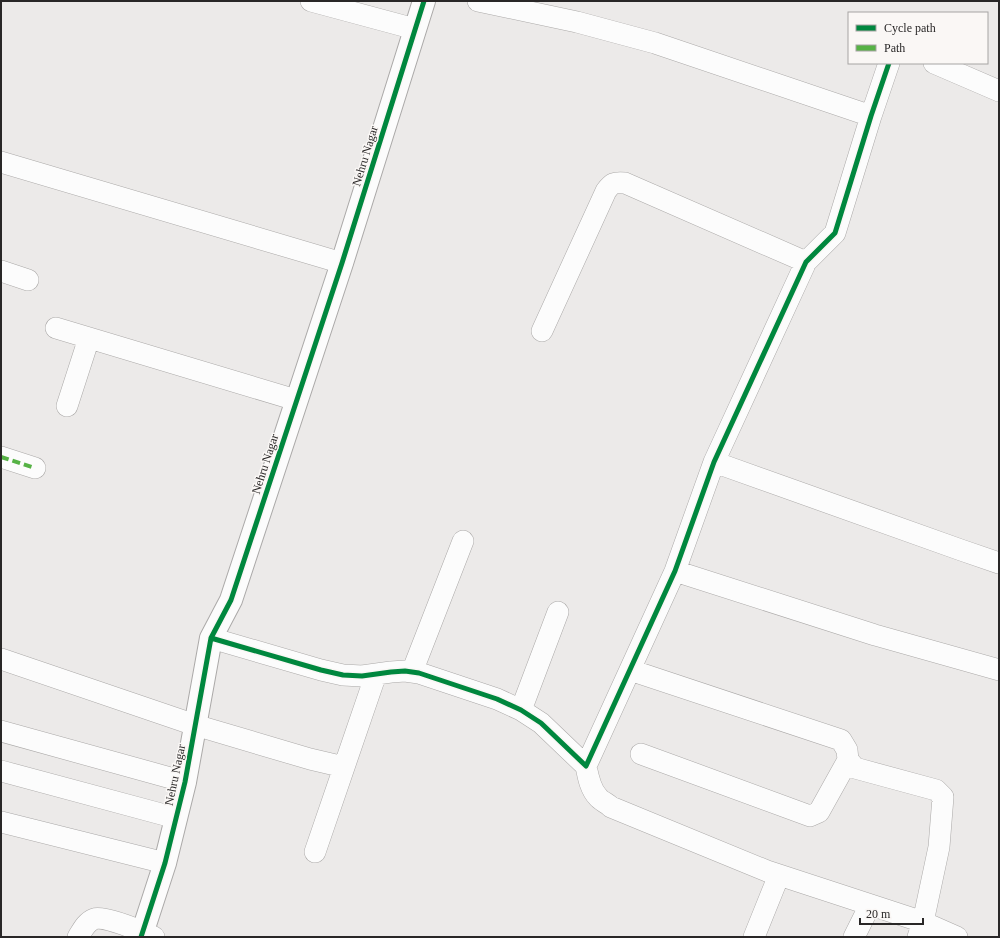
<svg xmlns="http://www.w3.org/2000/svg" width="1000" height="938" font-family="Georgia,serif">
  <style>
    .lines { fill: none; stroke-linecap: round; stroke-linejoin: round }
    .street-casing { stroke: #aba9a8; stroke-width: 22 }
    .secondary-casing { stroke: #aba9a8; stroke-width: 24 }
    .street { stroke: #fcfcfc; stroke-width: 21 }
    .secondary { stroke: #fcfcfc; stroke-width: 22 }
    .quiet { stroke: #56b245; stroke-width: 4; stroke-dasharray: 8 4; stroke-linecap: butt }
    .cycleway-casing { stroke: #faf7f5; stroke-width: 8 }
    .cycleway { stroke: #00873e; stroke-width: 5 }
    .labels { text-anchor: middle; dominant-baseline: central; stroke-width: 3; stroke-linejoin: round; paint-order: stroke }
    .street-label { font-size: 12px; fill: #292727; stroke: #faf7f5 }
  </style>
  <rect width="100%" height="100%" fill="#eceae9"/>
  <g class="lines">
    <defs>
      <path id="street" d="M 311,1 L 415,29
        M 478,1 L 577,22 L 655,43 L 871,116
        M 934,63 L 999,91
        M 1,162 L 342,263
        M 1,271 L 28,280
        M 56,328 L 296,400
        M 542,331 L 606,191 C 612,183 614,182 625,183 L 806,262
        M 67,406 L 89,338
        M 1,457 L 35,468
        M 714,462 L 961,550 L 999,563
        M 675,571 L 875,635 L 999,670
        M 211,638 L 321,670 L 343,675 L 362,676 L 391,672 L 405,671 L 419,673 L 497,699 L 521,710 L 541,723 L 586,766 L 675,571 L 714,462 L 806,262 L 835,233 L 871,116 L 889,63
        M 1,659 L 195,725 L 310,759 L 344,767
        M 630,670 L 841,740 L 847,750 L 848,760 L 855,768 L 936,790 L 943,797 L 939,847 L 923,922 L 918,937
        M 412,672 L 463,541
        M 521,710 L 558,612
        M 1,731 L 185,782
        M 641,754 L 810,816 L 819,812 L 848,760
        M 586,766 C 588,776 590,789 598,797 C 601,801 607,803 611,807 L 767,871 L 923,922 L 957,937
        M 1,771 L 176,818
        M 1,822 L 165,863
        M 315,852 L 376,674
        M 78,937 C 82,931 86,922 94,919 C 105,915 143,932 154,937
        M 754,937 L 779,875
        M 854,937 L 870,905"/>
      <path id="secondary" d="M 141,937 L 165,863 L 185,782 L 211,638 L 231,600 L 342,263 L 424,1"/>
    </defs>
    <!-- street casing -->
    <use href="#street" class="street-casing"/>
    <!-- secondary casing -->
    <use href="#secondary" class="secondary-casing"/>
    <!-- street -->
    <use href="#street" class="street"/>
    <!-- secondary -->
    <use href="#secondary" class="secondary"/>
    <!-- quiet -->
    <path class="quiet" d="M 1,457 L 35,468"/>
    <defs>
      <path id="cycleway" d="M 211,638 L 321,670 L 343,675 L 362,676 L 391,672 L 405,671 L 419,673 L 497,699 L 521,710 L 541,723 L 586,766 L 675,571 L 714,462 L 806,262 L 835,233 L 871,116 L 889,63
        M 141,937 L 165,863 L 185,782 L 211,638 L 231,600 L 342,263 L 424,1"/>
    </defs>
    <!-- cycleway casing -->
    <use href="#cycleway" class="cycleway-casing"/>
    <!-- cycleway -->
    <use href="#cycleway" class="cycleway"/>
  </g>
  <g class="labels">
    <!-- street labels -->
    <g class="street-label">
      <text transform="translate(365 156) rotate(-73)">Nehru Nagar</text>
      <text transform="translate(265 464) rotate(-72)">Nehru Nagar</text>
      <text transform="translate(175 775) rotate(-78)">Nehru Nagar</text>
    </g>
  </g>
  <!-- border -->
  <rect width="1000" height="938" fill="none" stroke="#292727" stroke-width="4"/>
  <!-- legend -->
  <rect x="848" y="12" width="140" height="52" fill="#faf7f5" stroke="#a6a4a3"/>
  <rect x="856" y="25" width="20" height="6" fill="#00873e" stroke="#a6a4a3"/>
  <text x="884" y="32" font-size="12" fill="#292727">Cycle path</text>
  <rect x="856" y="45" width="20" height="6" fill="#56b245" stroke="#a6a4a3"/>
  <text x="884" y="52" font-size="12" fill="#292727">Path</text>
  <!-- scale -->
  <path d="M860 918v6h63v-6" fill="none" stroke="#292727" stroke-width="2"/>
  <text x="866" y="918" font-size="12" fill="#292727" stroke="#faf7f5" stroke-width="3" paint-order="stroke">20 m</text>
</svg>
